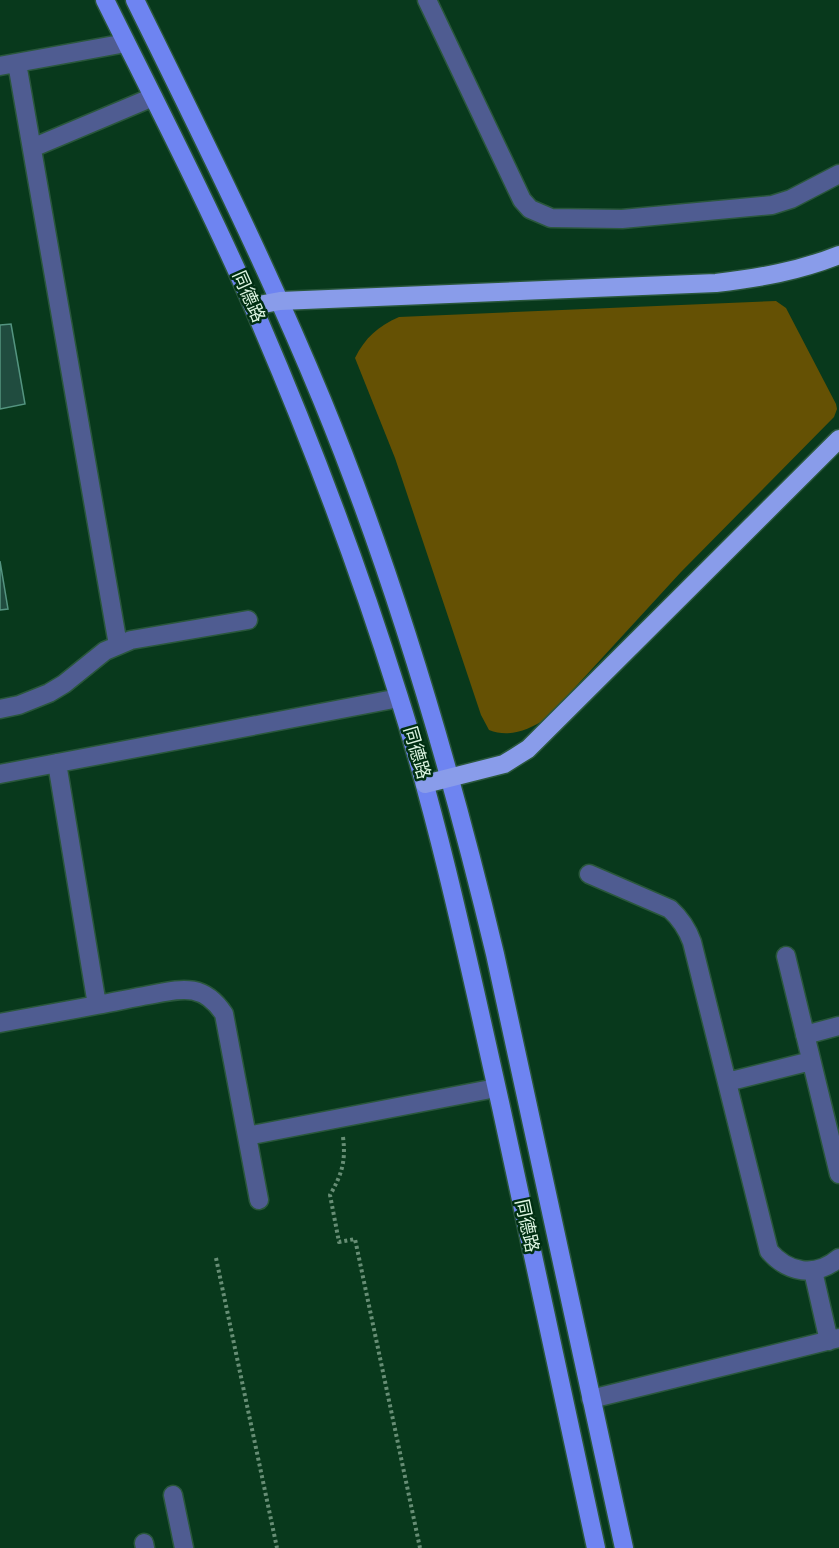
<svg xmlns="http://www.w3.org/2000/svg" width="839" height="1548" font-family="'Alegreya Sans','Noto Sans SC',sans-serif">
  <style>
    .green { fill: #655104 }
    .building { fill: #204c3f; stroke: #549480; stroke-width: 1.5 }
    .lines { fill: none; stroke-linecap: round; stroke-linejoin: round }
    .minor-casing { stroke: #2a573c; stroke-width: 21 }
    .major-casing { stroke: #2a573c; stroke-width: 21 }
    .highway-casing { stroke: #2a573c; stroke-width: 21 }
    .path { stroke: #678e75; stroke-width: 4; stroke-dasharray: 3 3; stroke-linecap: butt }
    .minor { stroke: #4f5c91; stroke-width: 18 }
    .major { stroke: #6e84f1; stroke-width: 18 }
    .highway { stroke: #899cea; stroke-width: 18 }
    .labels { text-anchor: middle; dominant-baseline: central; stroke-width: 5; stroke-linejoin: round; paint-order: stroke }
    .street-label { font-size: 18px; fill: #dcf5e2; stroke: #002f12 }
  </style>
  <rect width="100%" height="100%" fill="#08391c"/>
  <!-- green -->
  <path class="green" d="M 776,301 L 786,308 L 836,404 L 837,409 L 834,417 L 681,572 L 546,719 C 528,730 509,738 489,730 L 481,715 L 395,458 L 355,358 C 365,338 378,326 399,317 Z"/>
  <!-- building -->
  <path class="building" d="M 11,324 L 25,404 L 0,409 L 0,325 Z
    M 0,561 L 8,609 L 0,610 Z"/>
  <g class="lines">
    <defs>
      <path id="minor" d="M 427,0 L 522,200 L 530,209 L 551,218 L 622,219 L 772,205 L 791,199 L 839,174
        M 17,63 L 118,645
        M 0,66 L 126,43
        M 32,148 L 153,97
        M 0,709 L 19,705 L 49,693 L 64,684 L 105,651 L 131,640 L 248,620
        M 0,774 L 399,698
        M 589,874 L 670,909 C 681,919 687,928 692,942 L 769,1251 C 788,1273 815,1278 839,1258
        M 786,956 L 839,1174
        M 97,1005 C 114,1002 132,998 149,995 C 181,989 203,982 224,1014 L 259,1200
        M 0,1023 L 97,1005 L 57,763
        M 805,1035 L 839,1026
        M 727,1082 L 811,1061
        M 247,1136 L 496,1088
        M 813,1271 L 829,1341
        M 591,1399 L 839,1338
        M 173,1495 L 184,1548
        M 144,1543 L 145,1548"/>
      <path id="major" d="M 105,0 C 157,105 211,210 258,318 C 311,441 358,566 398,694 C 441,829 470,969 501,1107 C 532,1254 564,1401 596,1548
        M 135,0 C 200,132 266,264 322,400 C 396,580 450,766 495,954 L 624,1548"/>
      <path id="highway" d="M 253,306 L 280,301 L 716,283 C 759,278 799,271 839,255
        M 425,784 L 504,764 L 528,749 L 839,439"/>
    </defs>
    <!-- minor casing -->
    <use href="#minor" class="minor-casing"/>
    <!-- major casing -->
    <use href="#major" class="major-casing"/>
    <!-- highway casing -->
    <use href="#highway" class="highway-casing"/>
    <!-- path -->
    <path class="path" d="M 343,1137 C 346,1161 342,1174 330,1195 L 339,1242 L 355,1239 L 420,1548
      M 216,1258 L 277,1548"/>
    <!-- minor -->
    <use href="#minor" class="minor"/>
    <!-- major -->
    <use href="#major" class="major"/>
    <!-- highway -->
    <use href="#highway" class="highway"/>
  </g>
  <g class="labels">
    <!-- street labels -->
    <g class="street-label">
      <text transform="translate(248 297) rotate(66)">同德路</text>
      <text transform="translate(416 753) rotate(74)">同德路</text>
      <text transform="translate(526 1226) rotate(78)">同德路</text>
    </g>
  </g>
</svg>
